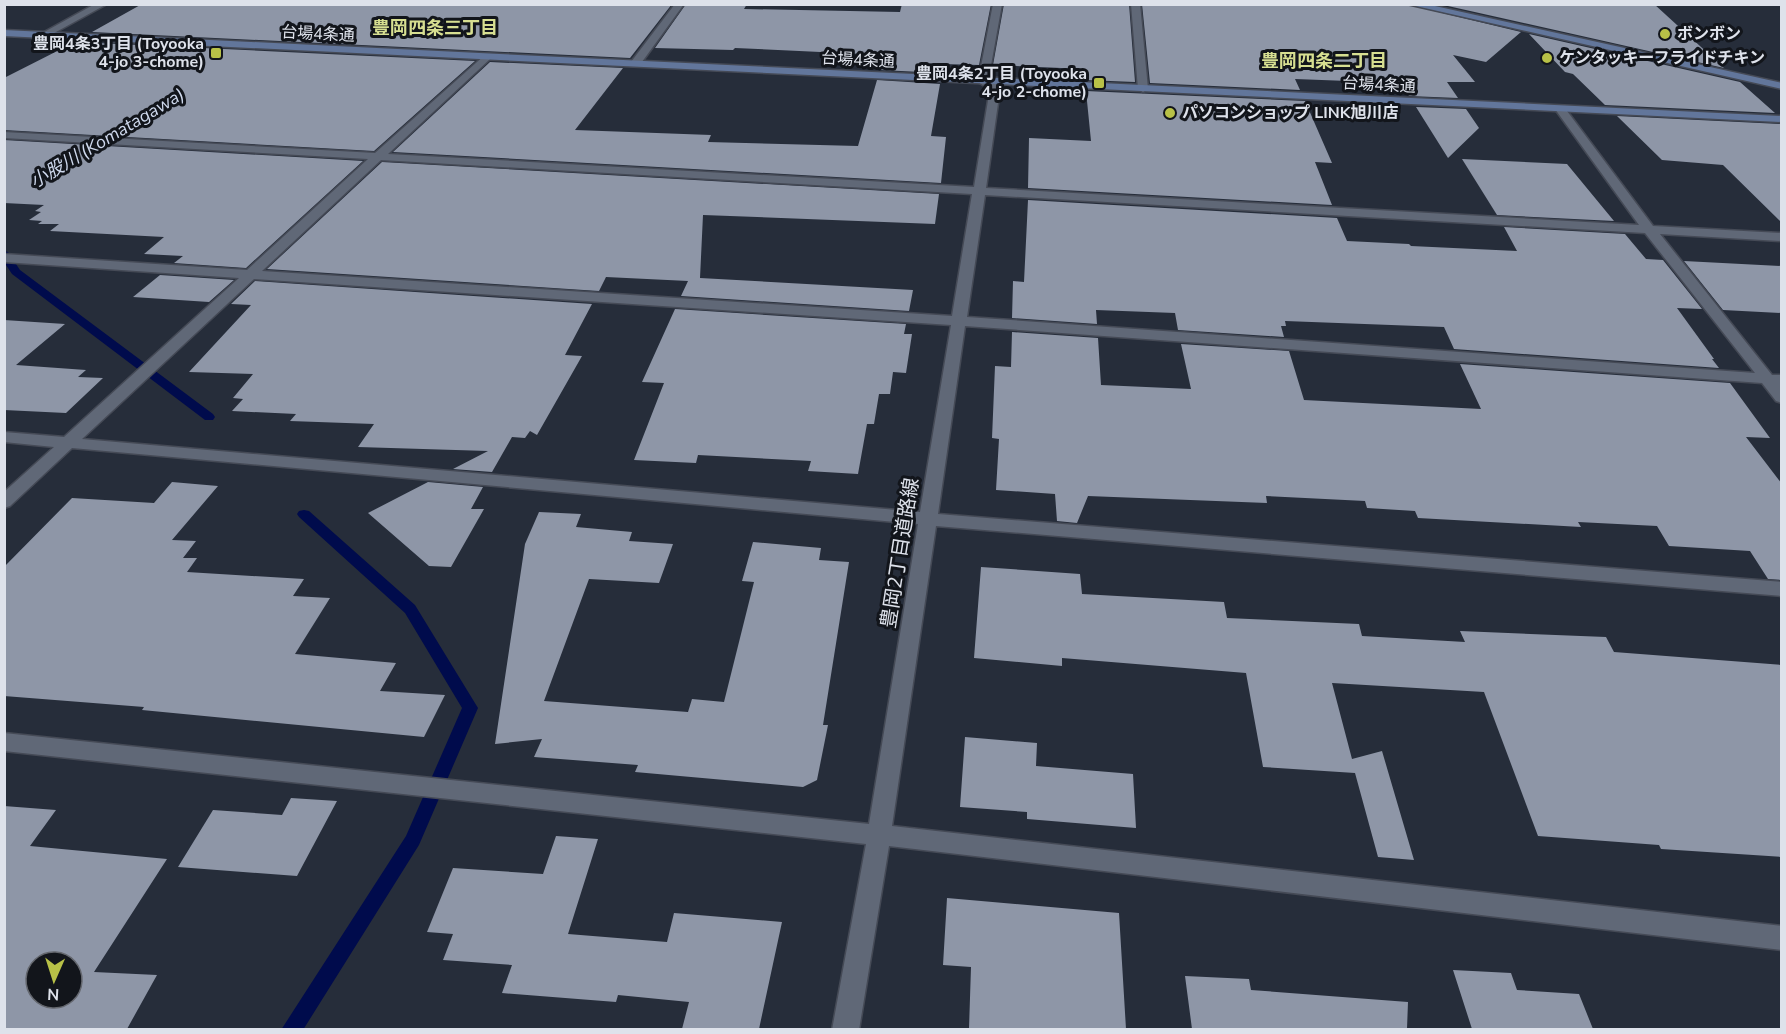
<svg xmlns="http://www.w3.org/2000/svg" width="1786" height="1034" font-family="'Nunito Sans','Noto Sans JP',sans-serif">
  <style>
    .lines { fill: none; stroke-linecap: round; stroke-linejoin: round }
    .stream { fill: #000b4c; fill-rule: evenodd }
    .building { fill: #8e96a7; fill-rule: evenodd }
    .street-casing { stroke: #454a56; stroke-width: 3 }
    .secondary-casing { stroke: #454a56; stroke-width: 3 }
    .street { fill: #606877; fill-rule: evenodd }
    .secondary { fill: #62769b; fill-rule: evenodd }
    .poi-dot { fill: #b8c147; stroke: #12151b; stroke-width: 2 }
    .labels { text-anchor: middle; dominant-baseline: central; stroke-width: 6; stroke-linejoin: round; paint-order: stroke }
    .far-street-label { font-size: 16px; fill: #dee2eb; stroke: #12151b }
    .far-poi-label { font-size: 16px; font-weight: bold; fill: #dee2eb; stroke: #12151b; text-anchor: start }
    .far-neighbourhood-label { font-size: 18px; font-weight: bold; fill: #d7df91; stroke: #12151b }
    .far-water-label { font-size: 18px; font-style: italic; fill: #cfd9ed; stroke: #12151b }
    .street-label { font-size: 20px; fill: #dee2eb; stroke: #12151b }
  </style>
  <rect width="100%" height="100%" fill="#262d3a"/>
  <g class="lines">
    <!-- stream -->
    <path class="stream" d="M 4,251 L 8,252 L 20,270 L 213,414 L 215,417 L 213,420 L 205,420 L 12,274 L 4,262 Z
      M 304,510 L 309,511 L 415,605 L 478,708 L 419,845 L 303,1030 L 281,1030 L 406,836 L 462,708 L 405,613 L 299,517 L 297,514 L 299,511 Z"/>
  </g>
  <!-- building -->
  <path class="building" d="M 142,4 L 672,4 L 630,58 L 92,32 Z
    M 686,4 L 747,4 L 744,9 L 900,12 L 902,4 L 991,4 L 979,65 L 943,64 L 942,73 L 880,70 L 884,55 L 735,48 L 733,50 L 655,48 Z
    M 1004,4 L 1129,4 L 1135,82 L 1085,80 L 1084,69 L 993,65 Z
    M 1142,4 L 1405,4 L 1521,32 L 1486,62 L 1453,55 L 1475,82 L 1447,82 L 1458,98 L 1409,96 L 1401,83 L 1295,79 L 1300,90 L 1150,83 Z
    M 1439,4 L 1654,4 L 1724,68 Z
    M 1529,34 L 1740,82 L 1775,113 L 1605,105 L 1573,74 L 1565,72 Z
    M 75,42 L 475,61 L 374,151 L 4,130 L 4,78 Z
    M 490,62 L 623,68 L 575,130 L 711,135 L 708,142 L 858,146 L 877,80 L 940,84 L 931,136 L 946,137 L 941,183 L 393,152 Z
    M 1086,91 L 1305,101 L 1332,163 L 1315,162 L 1332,205 L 1028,188 L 1029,138 L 1091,141 Z
    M 1416,107 L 1466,109 L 1479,128 L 1448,158 Z
    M 1617,116 L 1782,124 L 1782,223 L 1723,165 L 1662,160 Z
    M 4,140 L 363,161 L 246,268 L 174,263 L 183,256 L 144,254 L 164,237 L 50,231 L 59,224 L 38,224 L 42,221 L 29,220 L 41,212 L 35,211 L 44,205 L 4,203 Z
    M 1462,159 L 1567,164 L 1614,221 L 1497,215 Z
    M 382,162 L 939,194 L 935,224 L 703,215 L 700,278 L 913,290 L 909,311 L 681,296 L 688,281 L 606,277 L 599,291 L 267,269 Z
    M 1028,200 L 1337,218 L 1347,241 L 1409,244 L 1411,246 L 1517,251 L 1504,227 L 1625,234 L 1646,259 L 1663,260 L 1702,309 L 1677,308 L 1714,359 L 1712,359 L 1719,368 L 1454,349 L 1444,327 L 1285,321 L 1286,326 L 1281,326 L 1284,337 L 1178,330 L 1175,313 L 1096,310 L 1097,324 L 1012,318 L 1013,281 L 1024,282 Z
    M 1684,261 L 1782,266 L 1782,313 L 1723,310 Z
    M 160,275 L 234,280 L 209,302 L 133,297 Z
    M 255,281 L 592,304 L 565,355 L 582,356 L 537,435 L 530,431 L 525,438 L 512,437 L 492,472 L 453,469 L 488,451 L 358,447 L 374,424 L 290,421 L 296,414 L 232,411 L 243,399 L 233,398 L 253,374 L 189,372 L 251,305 L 231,304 Z
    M 675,309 L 906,324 L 904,334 L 912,334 L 906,373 L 893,372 L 890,394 L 879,394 L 874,424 L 867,424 L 858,474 L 808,471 L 811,461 L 698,455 L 696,463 L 634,460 L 664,383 L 642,382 Z
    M 4,320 L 65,324 L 16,365 L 86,370 L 78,377 L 103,378 L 66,413 L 4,410 Z
    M 1012,332 L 1098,338 L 1101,385 L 1191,389 L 1181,344 L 1289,351 L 1304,400 L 1481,409 L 1460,364 L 1730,383 L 1770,438 L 1746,437 L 1782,484 L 1782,580 L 1768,579 L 1750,551 L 1669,546 L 1657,526 L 1578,522 L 1581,527 L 1418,518 L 1415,511 L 1367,508 L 1365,501 L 1266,496 L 1267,503 L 1088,496 L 1077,523 L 1057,521 L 1055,494 L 996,490 L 999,439 L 992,438 L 995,366 L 1011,367 Z
    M 172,482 L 218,486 L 172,540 L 196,541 L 183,558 L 197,558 L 187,572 L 304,579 L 293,596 L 330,598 L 295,654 L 396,663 L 380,691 L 445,695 L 424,737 L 142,710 L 144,707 L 4,696 L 4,567 L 72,498 L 154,503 Z
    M 428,482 L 483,487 L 471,509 L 484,509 L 451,567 L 429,566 L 368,513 Z
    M 539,512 L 581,514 L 576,527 L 632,532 L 629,541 L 673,544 L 659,583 L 589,579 L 544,701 L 688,712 L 692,699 L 724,702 L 754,582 L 742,581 L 753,542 L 821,548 L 819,560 L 849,562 L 823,725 L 828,725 L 817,780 L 803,787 L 635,772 L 638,765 L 534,757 L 542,739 L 495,744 L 525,544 Z
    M 981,567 L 1080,574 L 1082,594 L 1224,602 L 1227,618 L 1359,624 L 1362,636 L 1465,642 L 1460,631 L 1606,637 L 1614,652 L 1782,665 L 1782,857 L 1661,849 L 1659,845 L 1538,836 L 1484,692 L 1332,683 L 1352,759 L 1382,751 L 1414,860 L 1378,857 L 1355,773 L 1263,767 L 1246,673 L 1062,658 L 1062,666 L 974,658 Z
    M 965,737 L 1037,743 L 1036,766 L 1133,774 L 1136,828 L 1027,819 L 1027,812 L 960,807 Z
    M 291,798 L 337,801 L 297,876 L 178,867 L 213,810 L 282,815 Z
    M 4,806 L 56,810 L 30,846 L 167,859 L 94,972 L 157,975 L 127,1029 L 4,1029 ZM 36,962 L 72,962 L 72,998 L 36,998 Z
    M 556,836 L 598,839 L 568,934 L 667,942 L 674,913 L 782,922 L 759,1029 L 682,1029 L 689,1002 L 618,995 L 616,1002 L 502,993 L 512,965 L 443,960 L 453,934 L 427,932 L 453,868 L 543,874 Z
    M 947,898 L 1119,913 L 1126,1029 L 969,1029 L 971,967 L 943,965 Z
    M 1453,970 L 1511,973 L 1517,990 L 1579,994 L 1593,1029 L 1472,1029 Z
    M 1185,976 L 1249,979 L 1251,990 L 1408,1002 L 1407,1029 L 1192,1029 Z"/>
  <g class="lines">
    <defs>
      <path id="street" d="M 95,4 L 107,4 L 45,38 L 37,36 Z
        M 675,4 L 684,4 L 639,66 L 631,66 L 631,62 Z
        M 993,4 L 1002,4 L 988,82 L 983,85 L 978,82 Z
        M 1131,4 L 1140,4 L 1148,89 L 1143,92 L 1138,89 Z
        M 486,54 L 491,57 L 490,59 L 388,154 L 974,187 L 991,82 L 996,79 L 1001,82 L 986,188 L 1639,225 L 1555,109 L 1560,106 L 1564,107 L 1653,226 L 1782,233 L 1782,241 L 1660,234 L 1772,375 L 1782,375 L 1782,385 L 1780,385 L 1782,403 L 1776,401 L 1762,383 L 965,326 L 938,514 L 1782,582 L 1782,596 L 936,526 L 892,826 L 1782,926 L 1782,950 L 889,846 L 859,1030 L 832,1030 L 866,844 L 4,751 L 4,733 L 869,824 L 918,524 L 72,448 L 10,506 L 4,508 L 4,492 L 54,447 L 4,442 L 4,432 L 64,437 L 239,278 L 4,262 L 4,254 L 247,270 L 368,159 L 4,138 L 4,132 L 375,153 ZM 381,160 L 972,194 L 952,316 L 262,271 ZM 985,195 L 1645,233 L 1755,373 L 967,317 ZM 254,279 L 951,325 L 920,512 L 82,439 Z"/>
      <path id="secondary" d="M 1407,4 L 1426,4 L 1782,83 L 1782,89 Z
        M 4,30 L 1782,116 L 1782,122 L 4,36 Z"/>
    </defs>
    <!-- street casing -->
    <use href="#street" class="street-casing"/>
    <!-- secondary casing -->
    <use href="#secondary" class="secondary-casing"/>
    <!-- street -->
    <use href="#street" class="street"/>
    <!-- secondary -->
    <use href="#secondary" class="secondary"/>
  </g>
  <!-- markers -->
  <g class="poi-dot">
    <circle cx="1665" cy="34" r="6"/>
    <rect x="210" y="47" width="12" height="12" rx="3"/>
    <circle cx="1547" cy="58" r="6"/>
    <rect x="1093" y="77" width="12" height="12" rx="3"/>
    <circle cx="1170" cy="113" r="6"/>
  </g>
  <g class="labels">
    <!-- far-street labels -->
    <g class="far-street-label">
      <text transform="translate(318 34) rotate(3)">台場4条通</text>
      <text transform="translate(858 60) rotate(3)">台場4条通</text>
      <text transform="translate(1379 85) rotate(3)">台場4条通</text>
    </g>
    <!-- far-poi labels -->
    <g class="far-poi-label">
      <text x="1677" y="34">ボンボン</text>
      <text x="204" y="44" text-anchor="end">豊岡4条3丁目 (Toyooka<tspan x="204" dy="18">4-jo 3-chome)</tspan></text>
      <text x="1559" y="58">ケンタッキーフライドチキン</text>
      <text x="1087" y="74" text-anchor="end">豊岡4条2丁目 (Toyooka<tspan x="1087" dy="18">4-jo 2-chome)</tspan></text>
      <text x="1182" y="113">パソコンショップ LINK旭川店</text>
    </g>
    <!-- far-neighbourhood labels -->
    <g class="far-neighbourhood-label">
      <text x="435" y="28">豊岡四条三丁目</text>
      <text x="1324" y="61">豊岡四条二丁目</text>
    </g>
    <!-- far-water labels -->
    <g class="far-water-label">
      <text transform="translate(107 138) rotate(-31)">小股川 (Komatagawa)</text>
    </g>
    <!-- street labels -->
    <g class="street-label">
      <text transform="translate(900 553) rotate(-81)">豊岡2丁目道路線</text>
    </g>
  </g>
  <!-- border -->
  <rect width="1786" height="1034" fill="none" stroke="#dee2eb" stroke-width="12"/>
  <!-- north arrow -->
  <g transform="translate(54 980) rotate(183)"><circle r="28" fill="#12151b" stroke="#64676e" stroke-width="1.5"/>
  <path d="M0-4.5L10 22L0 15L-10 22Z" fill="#b8c147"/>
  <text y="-9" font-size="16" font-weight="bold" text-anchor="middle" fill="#dee2eb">N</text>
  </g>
</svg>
